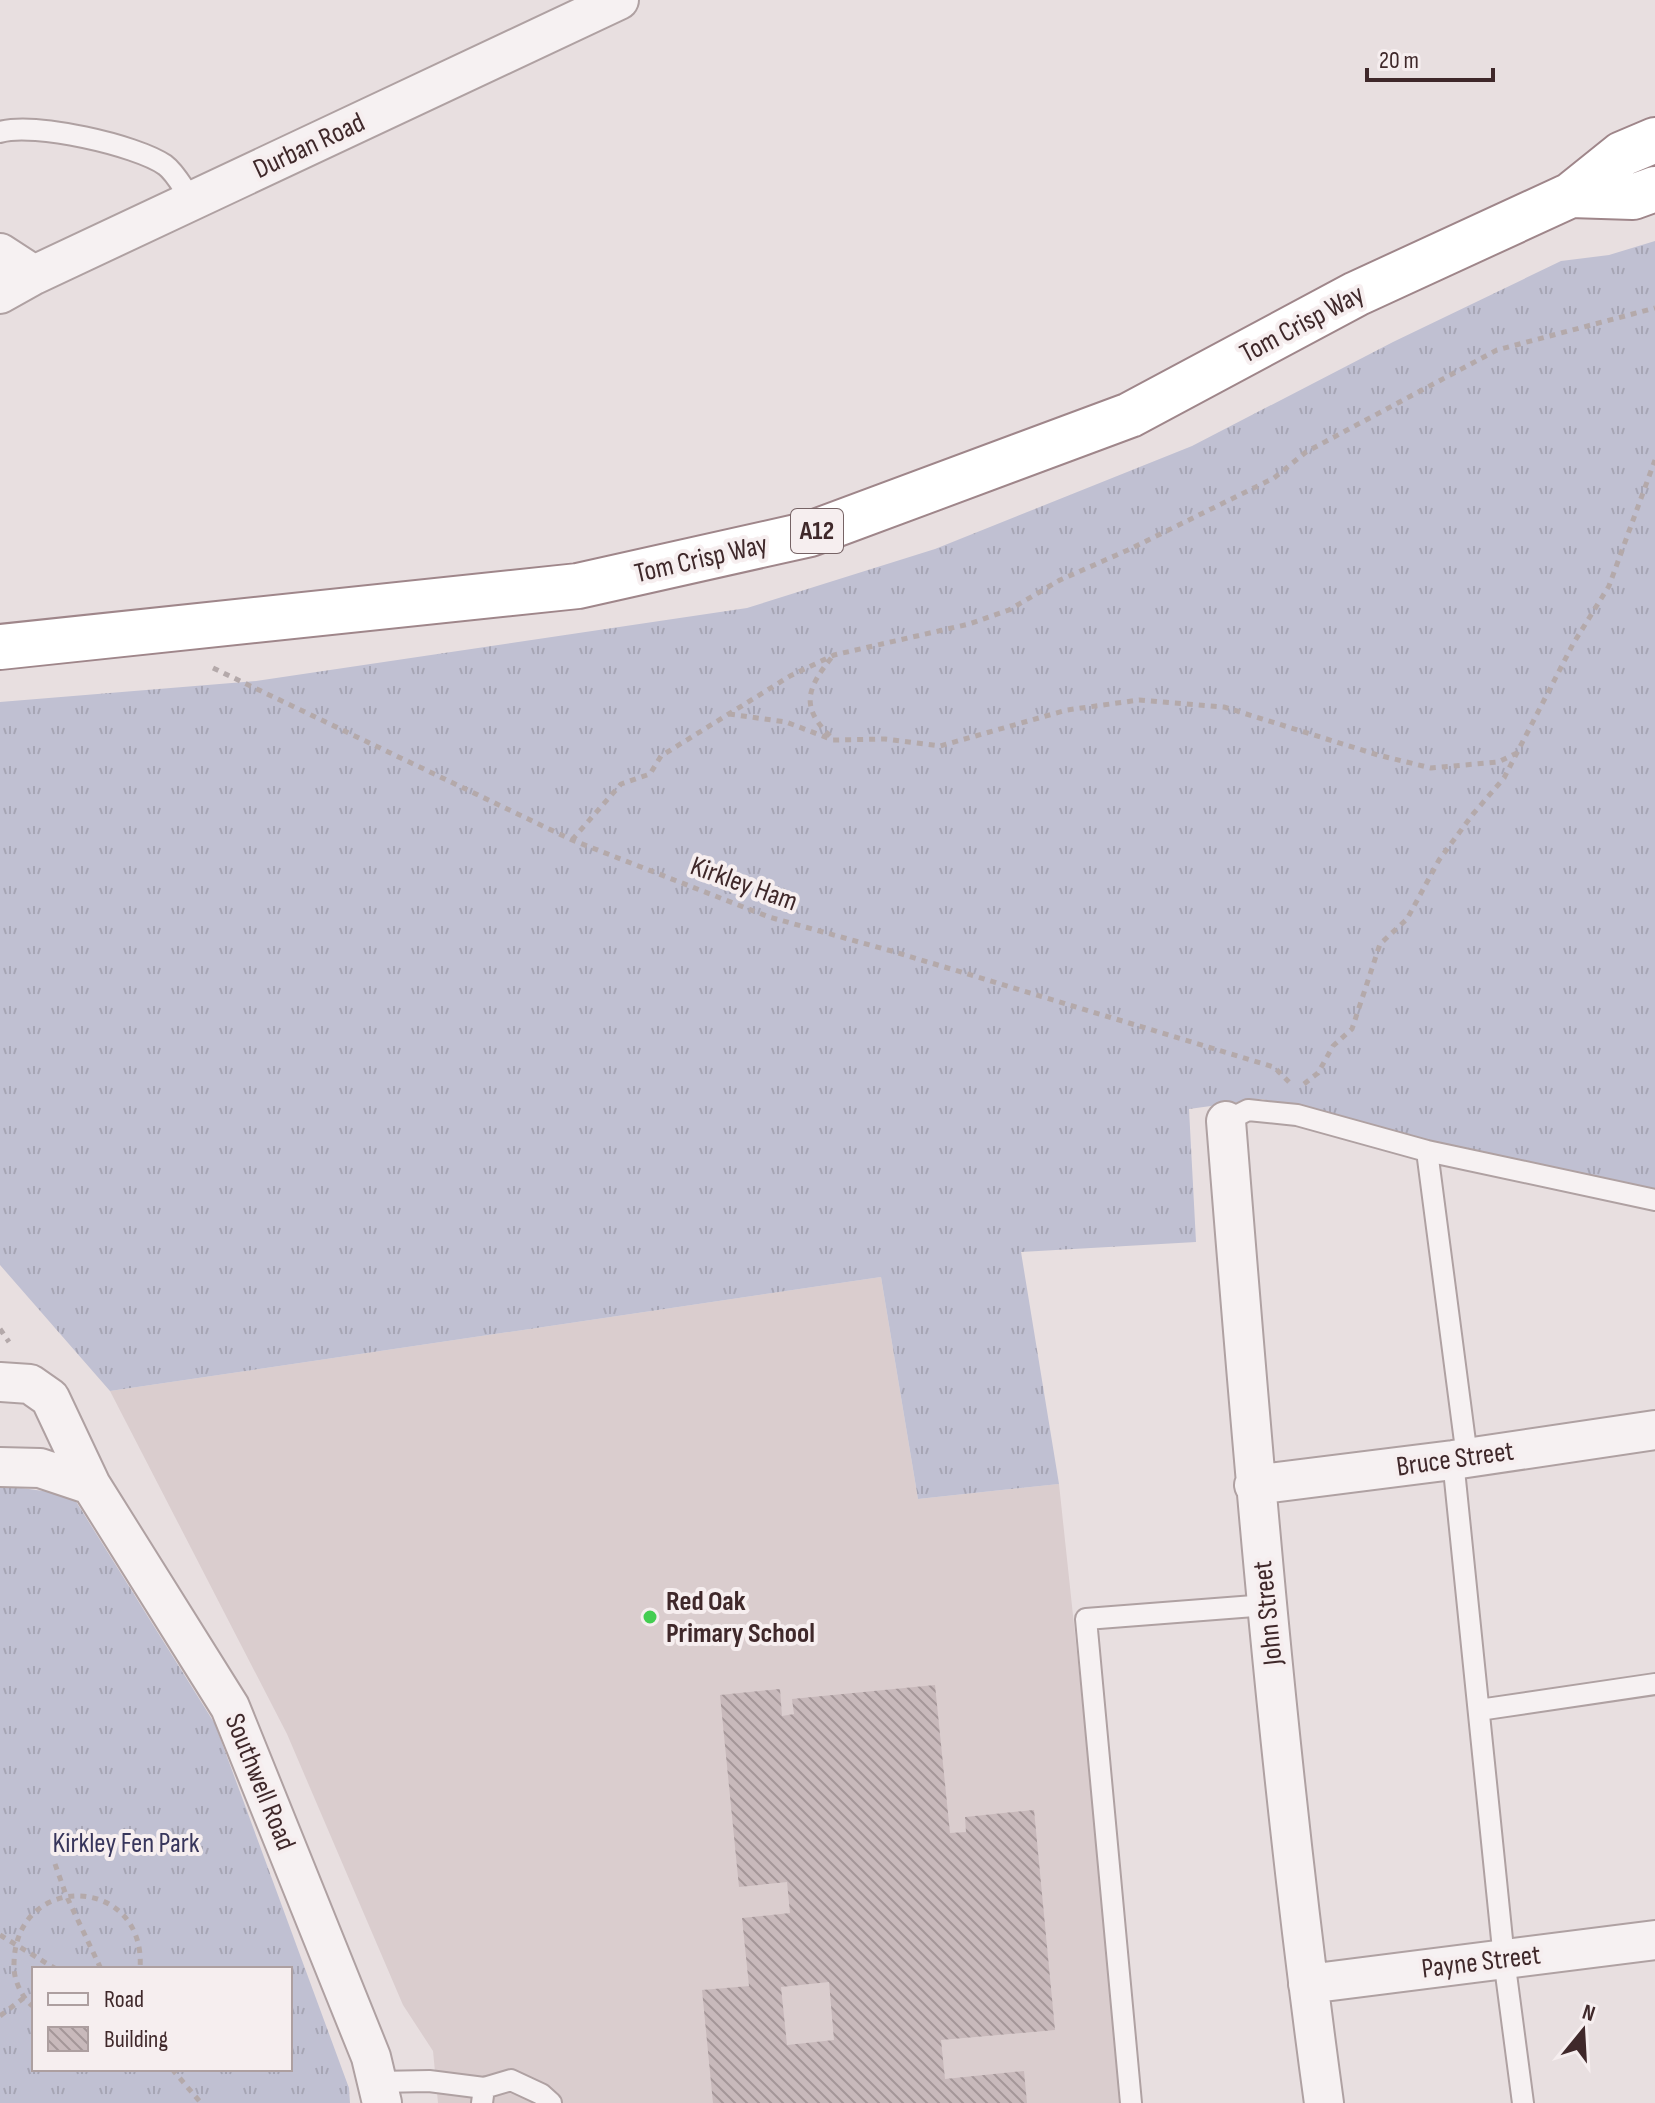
<svg xmlns="http://www.w3.org/2000/svg" width="1655" height="2103" font-family="'Sofia Sans Condensed',sans-serif">
  <style>
    .built { fill: #dacdce }
    .grass { fill: url(#grass-tufts); fill-rule: evenodd }
    .building { fill: url(#building-back-hatch); fill-rule: evenodd }
    .lines { fill: none; stroke-linecap: round; stroke-linejoin: round }
    .lane-casing { stroke: #afa1a2; stroke-width: 24 }
    .street-casing { stroke: #afa1a2; stroke-width: 42 }
    .highway-casing { stroke: #9f868a; stroke-width: 48 }
    .path { stroke: #b4a9aa; stroke-width: 5; stroke-dasharray: 6 6; stroke-linecap: butt }
    .lane { stroke: #f6f1f2; stroke-width: 20 }
    .street { stroke: #f6f1f2; stroke-width: 38 }
    .highway { stroke: #fff; stroke-width: 44 }
    .poi-dot { fill: #44cd51; stroke: #f6eeef; stroke-width: 3 }
    .labels { text-anchor: middle; dominant-baseline: central; stroke-width: 8; stroke-linejoin: round; paint-order: stroke }
    .shield { fill: #f6eeef; stroke: #766365; stroke-width: 2 }
    .shield-label { font-size: 26px; font-weight: bold; fill: #3f282a }
    .street-label { font-size: 28px; fill: #3f282a; stroke: #f6eeef }
    .poi-label { font-size: 28px; font-weight: bold; fill: #3f282a; stroke: #f6eeef; text-anchor: start }
    .park-label { font-size: 28px; fill: #37355b; stroke: #f6eeef }
  </style>
  <defs>
    <pattern id="grass-tufts" width="24" height="20" patternUnits="userSpaceOnUse" patternTransform="scale(2)"><rect width="24" height="20" fill="#c0c0d2"/><path d="M3 7l-1-3M5 7V3M7 7l1-3M15 17l-1-3M17 17v-4M19 17l1-3" fill="none" stroke="#a6a5b4"/></pattern>
    <pattern id="building-back-hatch" width="6" height="6" patternUnits="userSpaceOnUse" patternTransform="scale(2)"><rect width="6" height="6" fill="#c8b9bb"/><path d="M-1 5l2 2M0 0l6 6M5-1l2 2" fill="none" stroke="#a49698"/></pattern>
  </defs>
  <rect width="100%" height="100%" fill="#e8dfe0"/>
  <!-- built -->
  <path class="built" d="M 881,1277 L 918,1499 L 1059,1484 L 1125,2103 L 438,2103 L 433,2051 L 403,2005 L 287,1734 L 110,1391 Z"/>
  <!-- grass -->
  <path class="grass" d="M 1655,241 L 1655,1194 L 1497,1160 L 1262,1099 L 1189,1109 L 1196,1242 L 1021,1252 L 1059,1484 L 918,1499 L 881,1277 L 110,1391 L 0,1265 L 0,702 L 256,681 L 747,608 L 935,549 L 1192,446 L 1393,342 L 1561,261 L 1609,255 Z
    M 0,1485 L 72,1495 L 215,1724 L 349,2088 L 350,2103 L 0,2103 ZM 34,1969 L 290,1969 L 290,2069 L 34,2069 Z"/>
  <!-- building -->
  <path class="building" d="M 935,1685 L 950,1833 L 966,1832 L 965,1817 L 1034,1810 L 1055,2030 L 941,2040 L 945,2079 L 1024,2071 L 1027,2103 L 713,2103 L 702,1990 L 749,1986 L 742,1918 L 790,1913 L 787,1882 L 739,1887 L 720,1695 L 780,1689 L 782,1716 L 794,1714 L 792,1699 ZM 829,1982 L 834,2040 L 787,2045 L 781,1987 Z"/>
  <g class="lines">
    <defs>
      <path id="lane" d="M 0,132 C 34,122 136,145 165,165 C 176,173 184,190 192,200
        M 1226,1121 L 1248,1110 L 1297,1115 L 1427,1151 L 1655,1200
        M 1427,1151 L 1467,1457
        M 1453,1460 L 1504,1959 L 1523,2103
        M 1479,1710 L 1655,1684
        M 377,2082 L 429,2081 L 484,2088 L 482,2103
        M 484,2088 L 511,2080 L 541,2094 L 551,2103
        M 1131,2103 L 1086,1619 L 1267,1605"/>
      <path id="street" d="M 0,253 L 34,275
        M 0,294 L 34,275 L 619,0
        M 1226,1121 C 1252,1449 1279,1777 1324,2103
        M 0,1382 L 30,1384 L 50,1398 L 91,1485 L 230,1707 L 371,2057 L 382,2103
        M 0,1467 L 40,1468 L 91,1485
        M 1254,1485 L 1453,1460 L 1655,1430
        M 1308,1984 L 1655,1940"/>
      <path id="highway" d="M 1571,195 L 1633,197 L 1655,189
        M 0,647 L 578,586 L 810,534 L 1130,415 L 1356,294 L 1571,195 L 1622,154 L 1655,140"/>
    </defs>
    <!-- lane casing -->
    <use href="#lane" class="lane-casing"/>
    <!-- street casing -->
    <use href="#street" class="street-casing"/>
    <!-- highway casing -->
    <use href="#highway" class="highway-casing"/>
    <!-- path -->
    <path class="path" d="M 213,668 L 572,840 L 769,917 L 895,952 L 1274,1067 L 1289,1082
      M 729,714 L 786,722 L 833,740 L 885,739 L 940,746 L 1067,710 L 1139,700 L 1224,707 L 1378,755 L 1431,768 L 1498,762 L 1517,753
      M 830,736 C 799,706 808,687 832,657
      M 572,840 L 621,784 L 650,774 L 661,756 L 790,676 L 834,655 L 969,624 L 1009,610 L 1060,580 L 1128,550 L 1274,478 L 1306,452 L 1497,350 L 1655,308
      M 1304,1084 L 1318,1073 L 1333,1046 L 1352,1029 L 1380,944 L 1407,919 L 1439,860 L 1473,814 L 1504,778 L 1573,644 L 1609,586 L 1655,460
      M 0,1329 L 9,1342
      M 55,1864 L 66,1895 L 101,1969
      M 0,1935 L 56,1969
      M 34,2007 C 22,1999 13,1979 14,1964 C 15,1870 147,1875 140,1969
      M 0,2016 L 25,1997
      M 172,2069 L 201,2103"/>
    <!-- lane -->
    <use href="#lane" class="lane"/>
    <!-- street -->
    <use href="#street" class="street"/>
    <!-- highway -->
    <use href="#highway" class="highway"/>
  </g>
  <!-- markers -->
  <circle class="poi-dot" cx="650" cy="1617" r="8"/>
  <g class="labels">
    <!-- shield labels -->
    <rect class="shield" x="791" y="509" width="52" height="44" rx="6"/>
    <g class="shield-label">
      <text x="817" y="531">A12</text>
    </g>
    <!-- street labels -->
    <g class="street-label">
      <text transform="translate(309 146) rotate(-25)">Durban Road</text>
      <text transform="translate(1302 324) rotate(-28)">Tom Crisp Way</text>
      <text transform="translate(701 559) rotate(-13)">Tom Crisp Way</text>
      <text transform="translate(744 884) rotate(20)">Kirkley Ham</text>
      <text transform="translate(1455 1459) rotate(-8)">Bruce Street</text>
      <text transform="translate(1268 1613) rotate(-96)">John Street</text>
      <text transform="translate(260 1782) rotate(68)">Southwell Road</text>
      <text transform="translate(1481 1962) rotate(-7)">Payne Street</text>
    </g>
    <!-- poi labels -->
    <g class="poi-label">
      <text x="666" y="1601">Red Oak<tspan x="666" dy="32">Primary School</tspan></text>
    </g>
    <!-- park labels -->
    <g class="park-label">
      <text x="126" y="1843">Kirkley Fen Park</text>
    </g>
  </g>
  <!-- legend -->
  <rect x="32" y="1967" width="260" height="104" fill="#f6eeef" stroke="#ad9fa0" stroke-width="2"/>
  <rect x="48" y="1993" width="40" height="12" fill="#f6f1f2" stroke="#ad9fa0" stroke-width="2"/>
  <text x="104" y="2007" font-size="24" fill="#3f282a">Road</text>
  <rect x="48" y="2027" width="40" height="24" fill="url(#building-back-hatch)" stroke="#ad9fa0" stroke-width="2"/>
  <text x="104" y="2047" font-size="24" fill="#3f282a">Building</text>
  <!-- north arrow -->
  <g transform="translate(1583 2031) rotate(18)" stroke="#f6eeef" stroke-width="6" paint-order="stroke">
  <path d="M0-6L14 30L0 20L-14 30Z" fill="#3f282a"/>
  <text y="-12" font-size="22" font-weight="bold" text-anchor="middle" fill="#3f282a">N</text>
  </g>
  <!-- scale -->
  <path d="M1367 68v12h126v-12" fill="none" stroke="#3f282a" stroke-width="4"/>
  <text x="1379" y="68" font-size="24" fill="#3f282a" stroke="#f6eeef" stroke-width="6" paint-order="stroke">20 m</text>
</svg>
